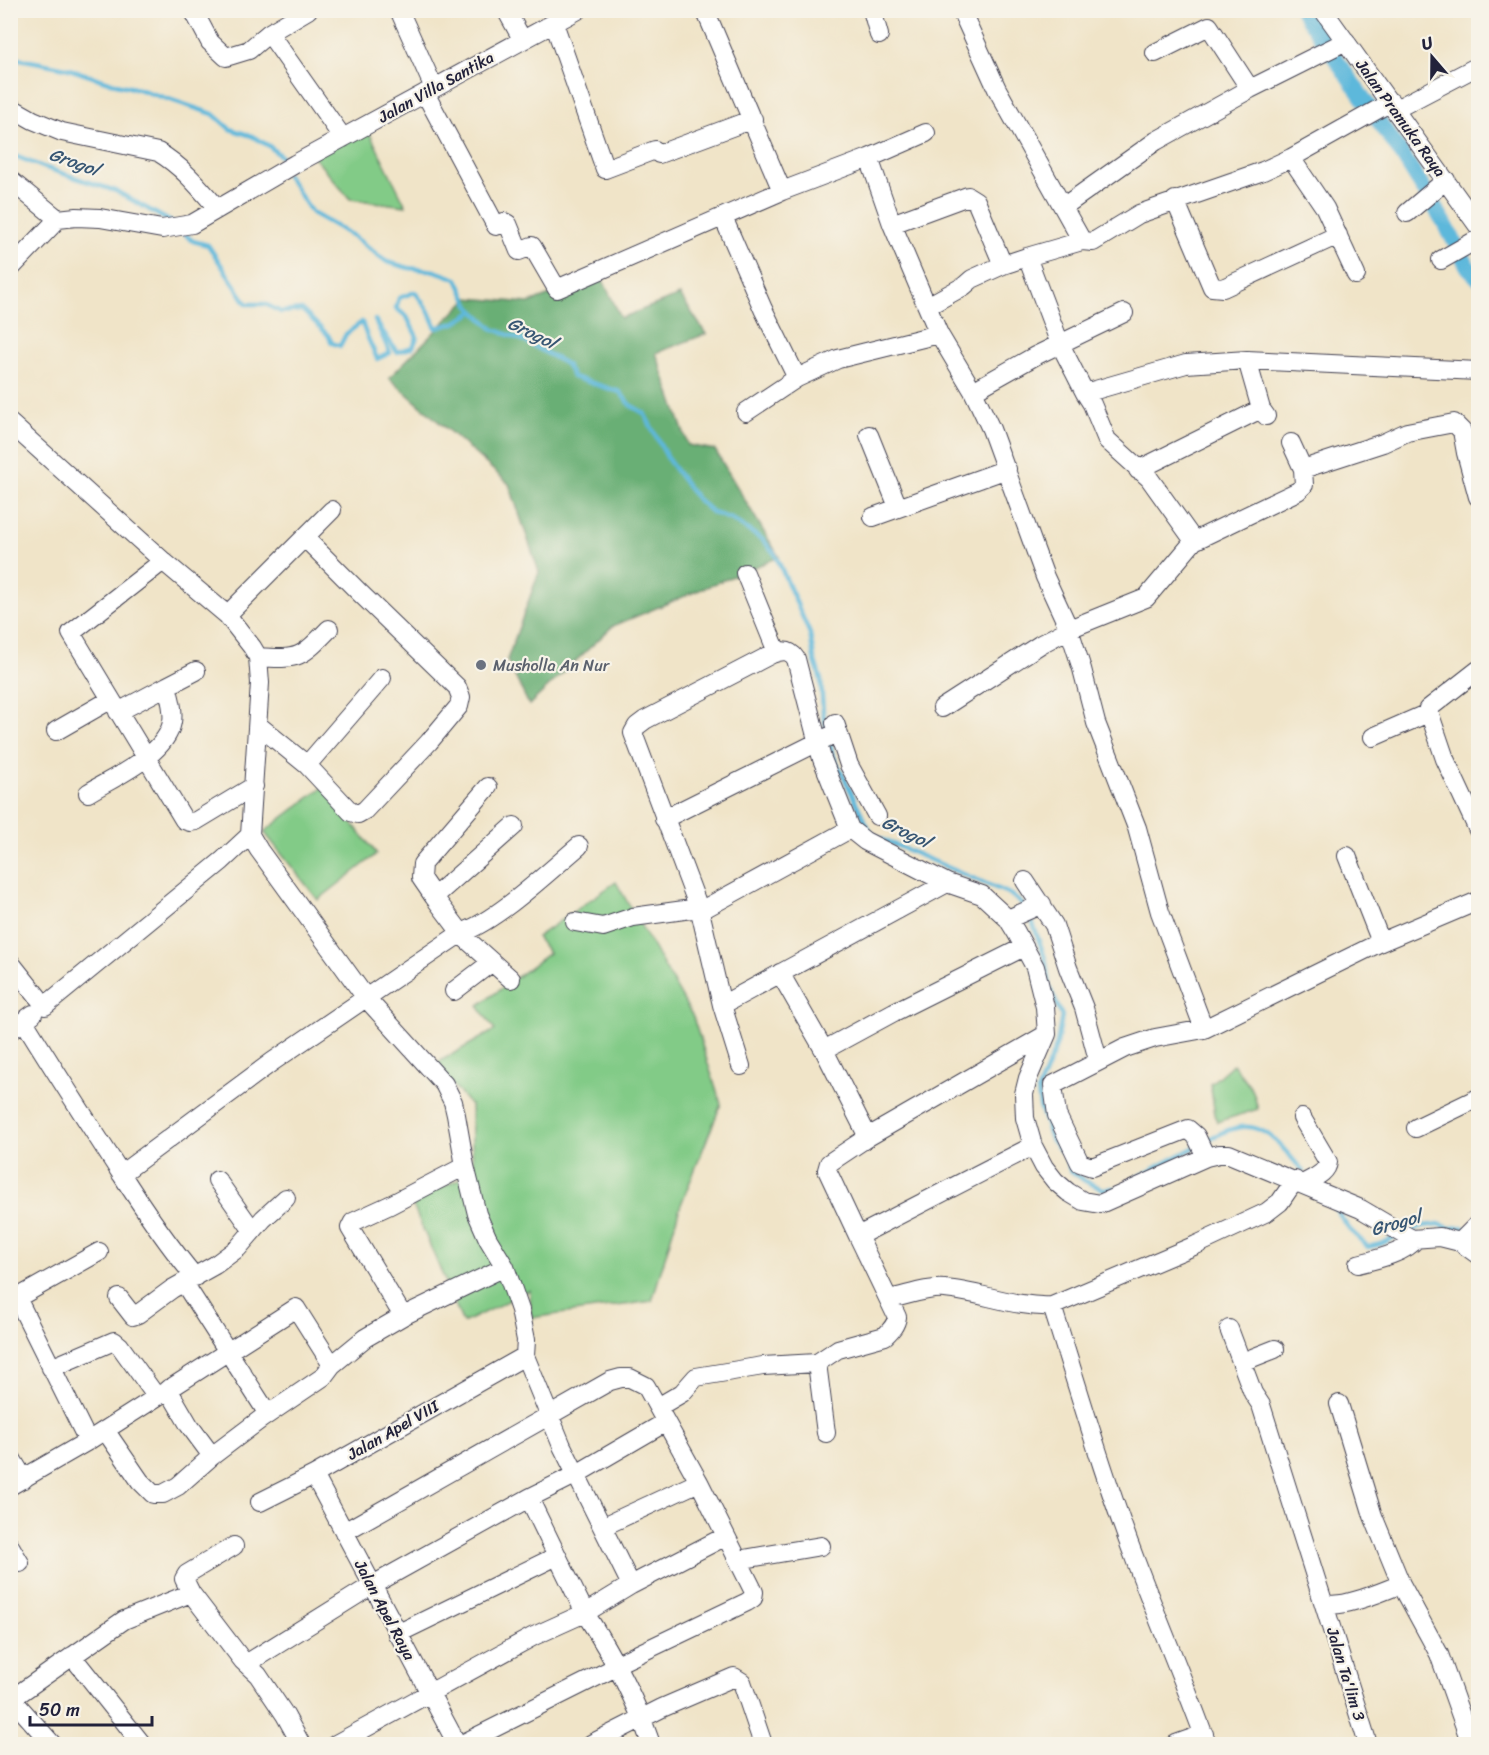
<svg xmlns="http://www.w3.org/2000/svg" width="1489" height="1755" font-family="Sriracha,sans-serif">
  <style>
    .green { fill: #82cb87; stroke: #527661; stroke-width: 1.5 }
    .forest { fill: #69af74; stroke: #466858; stroke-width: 1.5 }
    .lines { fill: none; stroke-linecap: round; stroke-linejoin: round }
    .stream { stroke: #5db8db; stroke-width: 4.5 }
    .canal { stroke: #5db8db; stroke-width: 16 }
    .minor-casing { stroke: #413f50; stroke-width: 20 }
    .minor { stroke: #fff; stroke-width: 18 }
    .worship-dot { fill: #6b7280; stroke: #f7f3e8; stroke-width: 2 }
    .labels { text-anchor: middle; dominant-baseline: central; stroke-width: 4.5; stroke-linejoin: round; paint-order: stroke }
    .street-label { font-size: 16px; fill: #22223b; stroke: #f7f3e8 }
    .worship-label { font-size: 16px; fill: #5b616d; stroke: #f7f3e8; text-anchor: start }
    .water-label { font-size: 18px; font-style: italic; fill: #375673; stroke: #f7f3e8 }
  </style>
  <rect width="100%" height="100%" fill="#f7f3e8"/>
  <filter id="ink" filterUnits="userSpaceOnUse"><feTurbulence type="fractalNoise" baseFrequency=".0167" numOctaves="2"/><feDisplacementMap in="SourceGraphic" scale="12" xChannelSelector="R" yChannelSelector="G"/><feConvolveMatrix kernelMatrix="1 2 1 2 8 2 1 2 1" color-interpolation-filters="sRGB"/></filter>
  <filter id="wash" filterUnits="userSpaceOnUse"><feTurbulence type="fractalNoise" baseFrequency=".008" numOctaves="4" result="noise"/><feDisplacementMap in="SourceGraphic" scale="24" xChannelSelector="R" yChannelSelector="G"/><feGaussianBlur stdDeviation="1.35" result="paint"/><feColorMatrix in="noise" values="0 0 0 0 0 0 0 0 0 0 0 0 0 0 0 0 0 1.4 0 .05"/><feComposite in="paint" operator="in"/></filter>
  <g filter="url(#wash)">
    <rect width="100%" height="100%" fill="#f0e4c8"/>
    <!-- green -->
    <path class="green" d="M 367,128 L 406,206 L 350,199 L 312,155 Z
      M 323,787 L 377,854 L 318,900 L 264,832 Z
      M 616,882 L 693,1017 L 721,1104 L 680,1207 L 652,1301 L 531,1318 L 530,1290 L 463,1323 L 411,1201 L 473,1173 L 471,1106 L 435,1064 L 495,1030 L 478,1006 L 549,953 L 537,937 Z
      M 1233,1064 L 1253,1091 L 1258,1109 L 1217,1122 C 1213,1109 1213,1097 1210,1084 Z"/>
    <!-- forest -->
    <path class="forest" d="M 601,276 L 621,318 L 680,295 L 706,334 L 656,353 L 688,445 L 715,450 L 779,557 L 613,626 L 529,705 L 507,660 L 539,572 L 509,484 L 389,378 L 468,298 L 529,303 Z"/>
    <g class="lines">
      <!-- stream -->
      <path class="stream" d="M 10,57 L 66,68 L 112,83 L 138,89 L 213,114 L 230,129 L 252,136 L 269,146 L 283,158 L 285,164
        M 10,154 L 43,167 L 116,191 L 171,222
        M 287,175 L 312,213 L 353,236 L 387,262 L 409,268 L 435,271 L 457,279 L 470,307 L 493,329 L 525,341 L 566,364 L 573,377 L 620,392 L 630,405 L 644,413 L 669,461 L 696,498 L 713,513 L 731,519 L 763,540 L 775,554 L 810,634 L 814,658 L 821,680 L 823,713 L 828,733
        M 182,232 L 193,241 L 208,245 L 247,304 L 265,304 L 281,312 L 302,310 L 328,335 L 332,343 L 340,346 L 346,334 L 362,322 C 365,335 373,347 377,359 L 390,353 L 375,320 L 397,352 L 413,347 L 417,337 L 407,317 L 396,308 L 399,298 L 415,292 L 428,310 L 436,328 L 455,323 L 474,311
        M 830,742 L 832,753 L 871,833 L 877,837 L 1010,894 L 1024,906
        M 1030,915 L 1046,961 L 1049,986 L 1062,1016 L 1057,1044 L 1038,1090 L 1040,1106 L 1051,1139 L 1066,1157 L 1070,1170 L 1085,1181 L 1103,1189 L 1114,1188
        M 1204,1142 C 1256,1111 1268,1131 1303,1171
        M 1135,1179 L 1197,1146
        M 1334,1207 L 1350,1230 L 1368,1247 L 1381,1244 L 1398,1236
        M 1411,1231 L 1423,1226 L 1439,1224 L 1450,1228 L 1462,1227 L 1466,1230"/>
      <!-- canal -->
      <path class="canal" d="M 1302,10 L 1403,156 L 1444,222 L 1468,267 L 1478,278"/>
    </g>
  </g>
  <g filter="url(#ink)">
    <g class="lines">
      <defs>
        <path id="minor" d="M 193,10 L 210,42 L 226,57 L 249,50 L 269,33
          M 308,10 L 269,33 L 343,138
          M 399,10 L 434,88
          M 506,10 L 522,39
          M 705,10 L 782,191
          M 872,10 L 879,35
          M 961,10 L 997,89 L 1082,241
          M 1323,10 L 1478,226
          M 554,23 L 605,169 L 655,150 L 659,154 L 753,119
          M 1155,53 L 1209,26 L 1250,89
          M 425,93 L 496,226 L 504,222 L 508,224 L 519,251 L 532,246 L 557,289 L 782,191 L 869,158 L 926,133
          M 10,107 L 33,120 L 62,132 L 158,152 C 182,166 200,188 218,209
          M 1396,109 L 1478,66
          M 869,158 L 892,224 L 926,304 L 939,334 L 973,391 L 991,429 L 1045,577 L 1069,629 L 1082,669 L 1096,723 L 1137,828 L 1160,912 L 1204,1029
          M 1291,158 L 1325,208 L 1356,275
          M 10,180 L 58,219
          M 1175,200 L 1212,287 L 1223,288 L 1338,235
          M 1063,207 L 1156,141 L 1250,89 L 1346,41
          M 1407,213 L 1446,180
          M 723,217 L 763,309 L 797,378
          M 892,224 L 968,196 L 976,201 L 1003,265
          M 1027,257 L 1082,241 L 1093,242 L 1139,214 L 1263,171 L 1291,158 L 1391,102
          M 1441,260 L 1478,239
          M 10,269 L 58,219 L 76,217 L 100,218 L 162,229 L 192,224 L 295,164 L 578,10
          M 926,304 L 935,302 L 964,286 L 972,279 L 1003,265 L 1027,257 L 1060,344 L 1085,393 L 1092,404 L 1107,440 L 1149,478 L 1194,541
          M 1247,360 L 1261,409 L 1266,416
          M 973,391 L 1035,356 L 1124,313
          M 1085,393 L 1186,364 L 1247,360 L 1478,371
          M 746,412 L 797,378 L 838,359 L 939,334
          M 10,423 L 163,561 L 227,615 L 252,647 L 258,657 L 260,683 L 250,835 L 222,861 L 45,1006 L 10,962
          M 869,435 L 898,507
          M 1478,448 L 1466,453 L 1478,497
          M 1303,469 L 1383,443 L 1407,432 L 1454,423 L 1462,431 L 1466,453
          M 1138,470 L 1261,409
          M 873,517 L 1007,469
          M 163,561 L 71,633 L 184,820 L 190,822 L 196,821 L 254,786
          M 745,573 L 777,652
          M 227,615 L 332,510
          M 258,657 C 299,660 301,658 329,629
          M 1478,670 L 1428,709 L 1445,759 L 1478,830
          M 167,686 L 196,671
          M 942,708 L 1041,644 L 1069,629 L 1146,598 L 1194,541 L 1298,491 L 1304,485 L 1303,469 L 1291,443
          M 835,723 L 849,765 L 877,816
          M 258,725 L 307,765 L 351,812 L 358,814 L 365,810 L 429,742 L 459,706 L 461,697 L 457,687 L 360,593 L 305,538
          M 56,731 L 110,700
          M 1373,737 L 1428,713
          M 307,765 L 382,678
          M 88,793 C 114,777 166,755 172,722 C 174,710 170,698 167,686 L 118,712
          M 664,819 L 838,732
          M 250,835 L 259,850 L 366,998 L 444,1084 L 453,1102 L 456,1115 L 465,1166 L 477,1214 L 488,1239 L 505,1267 L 520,1310 L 526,1340 L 525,1356 L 562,1446 L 631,1585 L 585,1613 C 612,1655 635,1697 651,1744
          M 1347,856 L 1381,942
          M 1025,881 L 1054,925 L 1068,968 L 1084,1008 L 1098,1060
          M 434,897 L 421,878 L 422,864 L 488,787
          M 700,911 L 850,829
          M 1008,919 L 1042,904
          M 575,922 L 603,927 L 633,917 L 699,908
          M 780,973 L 824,1050 L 868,1137
          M 511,979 L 465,938 L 434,897 L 514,826
          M 454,991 L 492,962
          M 722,1005 L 947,883
          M 24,1021 C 55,1072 88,1122 120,1172 C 143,1208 167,1244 195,1277
          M 10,1031 L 33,1014
          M 824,1050 L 894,1012 L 1024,947
          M 741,1066 L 722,1005 L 700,911 L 633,733 L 637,726 L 645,720 L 772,654 C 782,650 790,649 796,659 L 822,759 L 850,829 L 865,841 L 947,883 L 982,895 L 1008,919 L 1016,932 L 1035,967 L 1045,1007 L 1047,1034 L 1028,1078 L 1024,1094 L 1025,1118 L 1033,1146 L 1044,1167 L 1055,1181 L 1068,1192 L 1083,1201 L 1100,1204 L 1206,1157 L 1219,1154 L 1229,1154 L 1361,1209 L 1412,1239 L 1440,1237 L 1460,1242 L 1478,1255
          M 1302,1118 L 1328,1162 C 1327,1174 1312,1178 1303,1184
          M 1416,1128 L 1478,1098
          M 1033,1146 L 858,1236 L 827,1170 L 829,1163 L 868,1137 L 1047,1034
          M 1206,1157 L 1196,1136 L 1188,1129 L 1092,1167 L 1080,1163 L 1057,1115 L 1053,1085 L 1125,1048 L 1155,1038 L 1204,1029 L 1381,942 L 1478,901
          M 121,1174 L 272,1062 L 461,933 C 498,920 548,872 579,846
          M 217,1180 L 253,1231
          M 1460,1242 L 1478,1224
          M 1358,1264 C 1374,1260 1406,1253 1416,1239
          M 184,1283 L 268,1414
          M 17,1298 L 99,1252
          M 119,1298 L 133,1316 L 138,1314 L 172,1289 L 215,1265 L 238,1248 L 263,1219 L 286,1198
          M 889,1299 C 906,1296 927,1287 945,1289 C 981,1292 1016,1308 1052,1306 L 1196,1245 L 1267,1212 L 1280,1202 L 1295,1180
          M 10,1301 L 17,1298 L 88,1441
          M 1052,1306 C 1079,1391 1104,1478 1136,1562 C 1159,1623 1185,1683 1207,1744
          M 403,1316 L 350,1228 L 353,1222 L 390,1205 L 465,1166
          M 1229,1329 L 1253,1393 L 1261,1405 L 1368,1744
          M 1242,1362 L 1275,1349
          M 817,1363 L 826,1433
          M 51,1368 L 114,1341 L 120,1346 L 156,1396
          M 168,1389 L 189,1425 L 212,1456
          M 1339,1404 L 1373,1516 L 1401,1584 L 1439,1654 L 1471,1744
          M 658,1407 L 682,1393 L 696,1377 L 763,1366 L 817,1363 L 838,1349 L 885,1336 C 891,1330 896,1325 897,1317 L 858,1236
          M 105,1430 L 140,1481 L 153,1494 L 163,1494 L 178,1486 L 212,1456 L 261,1419 L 323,1377 L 332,1365 L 365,1338 L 403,1316 L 505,1267
          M 10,1456 L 24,1479
          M 314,1475 L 457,1744
          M 10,1486 L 88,1441 L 296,1308 L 332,1365
          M 260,1502 L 314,1475 L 525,1356
          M 604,1526 L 699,1482
          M 344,1532 L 610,1381 L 621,1378 L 630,1378 L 646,1386 L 699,1482 L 754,1592 L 753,1598 L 747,1602 L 617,1664
          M 10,1546 L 20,1563
          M 738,1560 L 821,1546
          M 631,1585 L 726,1536
          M 191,1593 L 243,1661 L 258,1675 L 285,1715 L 301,1744
          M 1325,1603 C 1336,1611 1387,1590 1401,1584
          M 397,1634 L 557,1556
          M 72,1656 L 142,1744
          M 246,1664 L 371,1586 L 529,1498 L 575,1475 L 666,1422
          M 12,1699 L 52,1744
          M 10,1700 L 124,1620 L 191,1593 L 184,1579 L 187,1574 L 234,1546
          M 336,1744 L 534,1636 L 585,1613 L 529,1498
          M 462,1744 L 618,1666
          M 591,1744 L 662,1708 L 734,1677 L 742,1682 L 763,1744
          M 1176,1744 L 1204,1734"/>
      </defs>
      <!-- minor casing -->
      <use href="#minor" class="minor-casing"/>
      <!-- minor -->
      <use href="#minor" class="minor"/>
    </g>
  </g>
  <!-- markers -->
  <circle class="worship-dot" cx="481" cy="665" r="6"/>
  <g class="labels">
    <!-- street labels -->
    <g class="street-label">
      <text transform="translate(436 87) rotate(-29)">Jalan Villa Santika</text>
      <text transform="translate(1401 118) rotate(54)">Jalan Pramuka Raya</text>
      <text transform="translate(393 1430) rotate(-30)">Jalan Apel VIII</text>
      <text transform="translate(385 1610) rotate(62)">Jalan Apel Raya</text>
      <text transform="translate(1346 1674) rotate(73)">Jalan Ta'lim 3</text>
    </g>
    <!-- worship labels -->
    <g class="worship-label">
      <text x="493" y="665">Musholla An Nur</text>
    </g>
    <!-- water labels -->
    <g class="water-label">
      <text transform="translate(74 162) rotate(20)">Grogol</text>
      <text transform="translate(532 333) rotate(26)">Grogol</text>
      <text transform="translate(906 832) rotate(26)">Grogol</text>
      <text transform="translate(1396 1223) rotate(-16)">Grogol</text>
    </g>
  </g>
  <!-- margin -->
  <rect width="1489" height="1755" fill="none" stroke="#f7f3e8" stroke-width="36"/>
  <!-- north arrow -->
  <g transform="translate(1432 57) rotate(340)" stroke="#f7f3e8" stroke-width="4.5" paint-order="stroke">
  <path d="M0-4.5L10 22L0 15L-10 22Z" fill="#22223b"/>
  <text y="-9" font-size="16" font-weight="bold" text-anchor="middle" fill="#22223b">U</text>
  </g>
  <!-- scale -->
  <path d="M30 1716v9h122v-9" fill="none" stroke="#22223b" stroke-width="3"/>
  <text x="39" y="1716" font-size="18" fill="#22223b" stroke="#f7f3e8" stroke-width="4.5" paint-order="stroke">50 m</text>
</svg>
